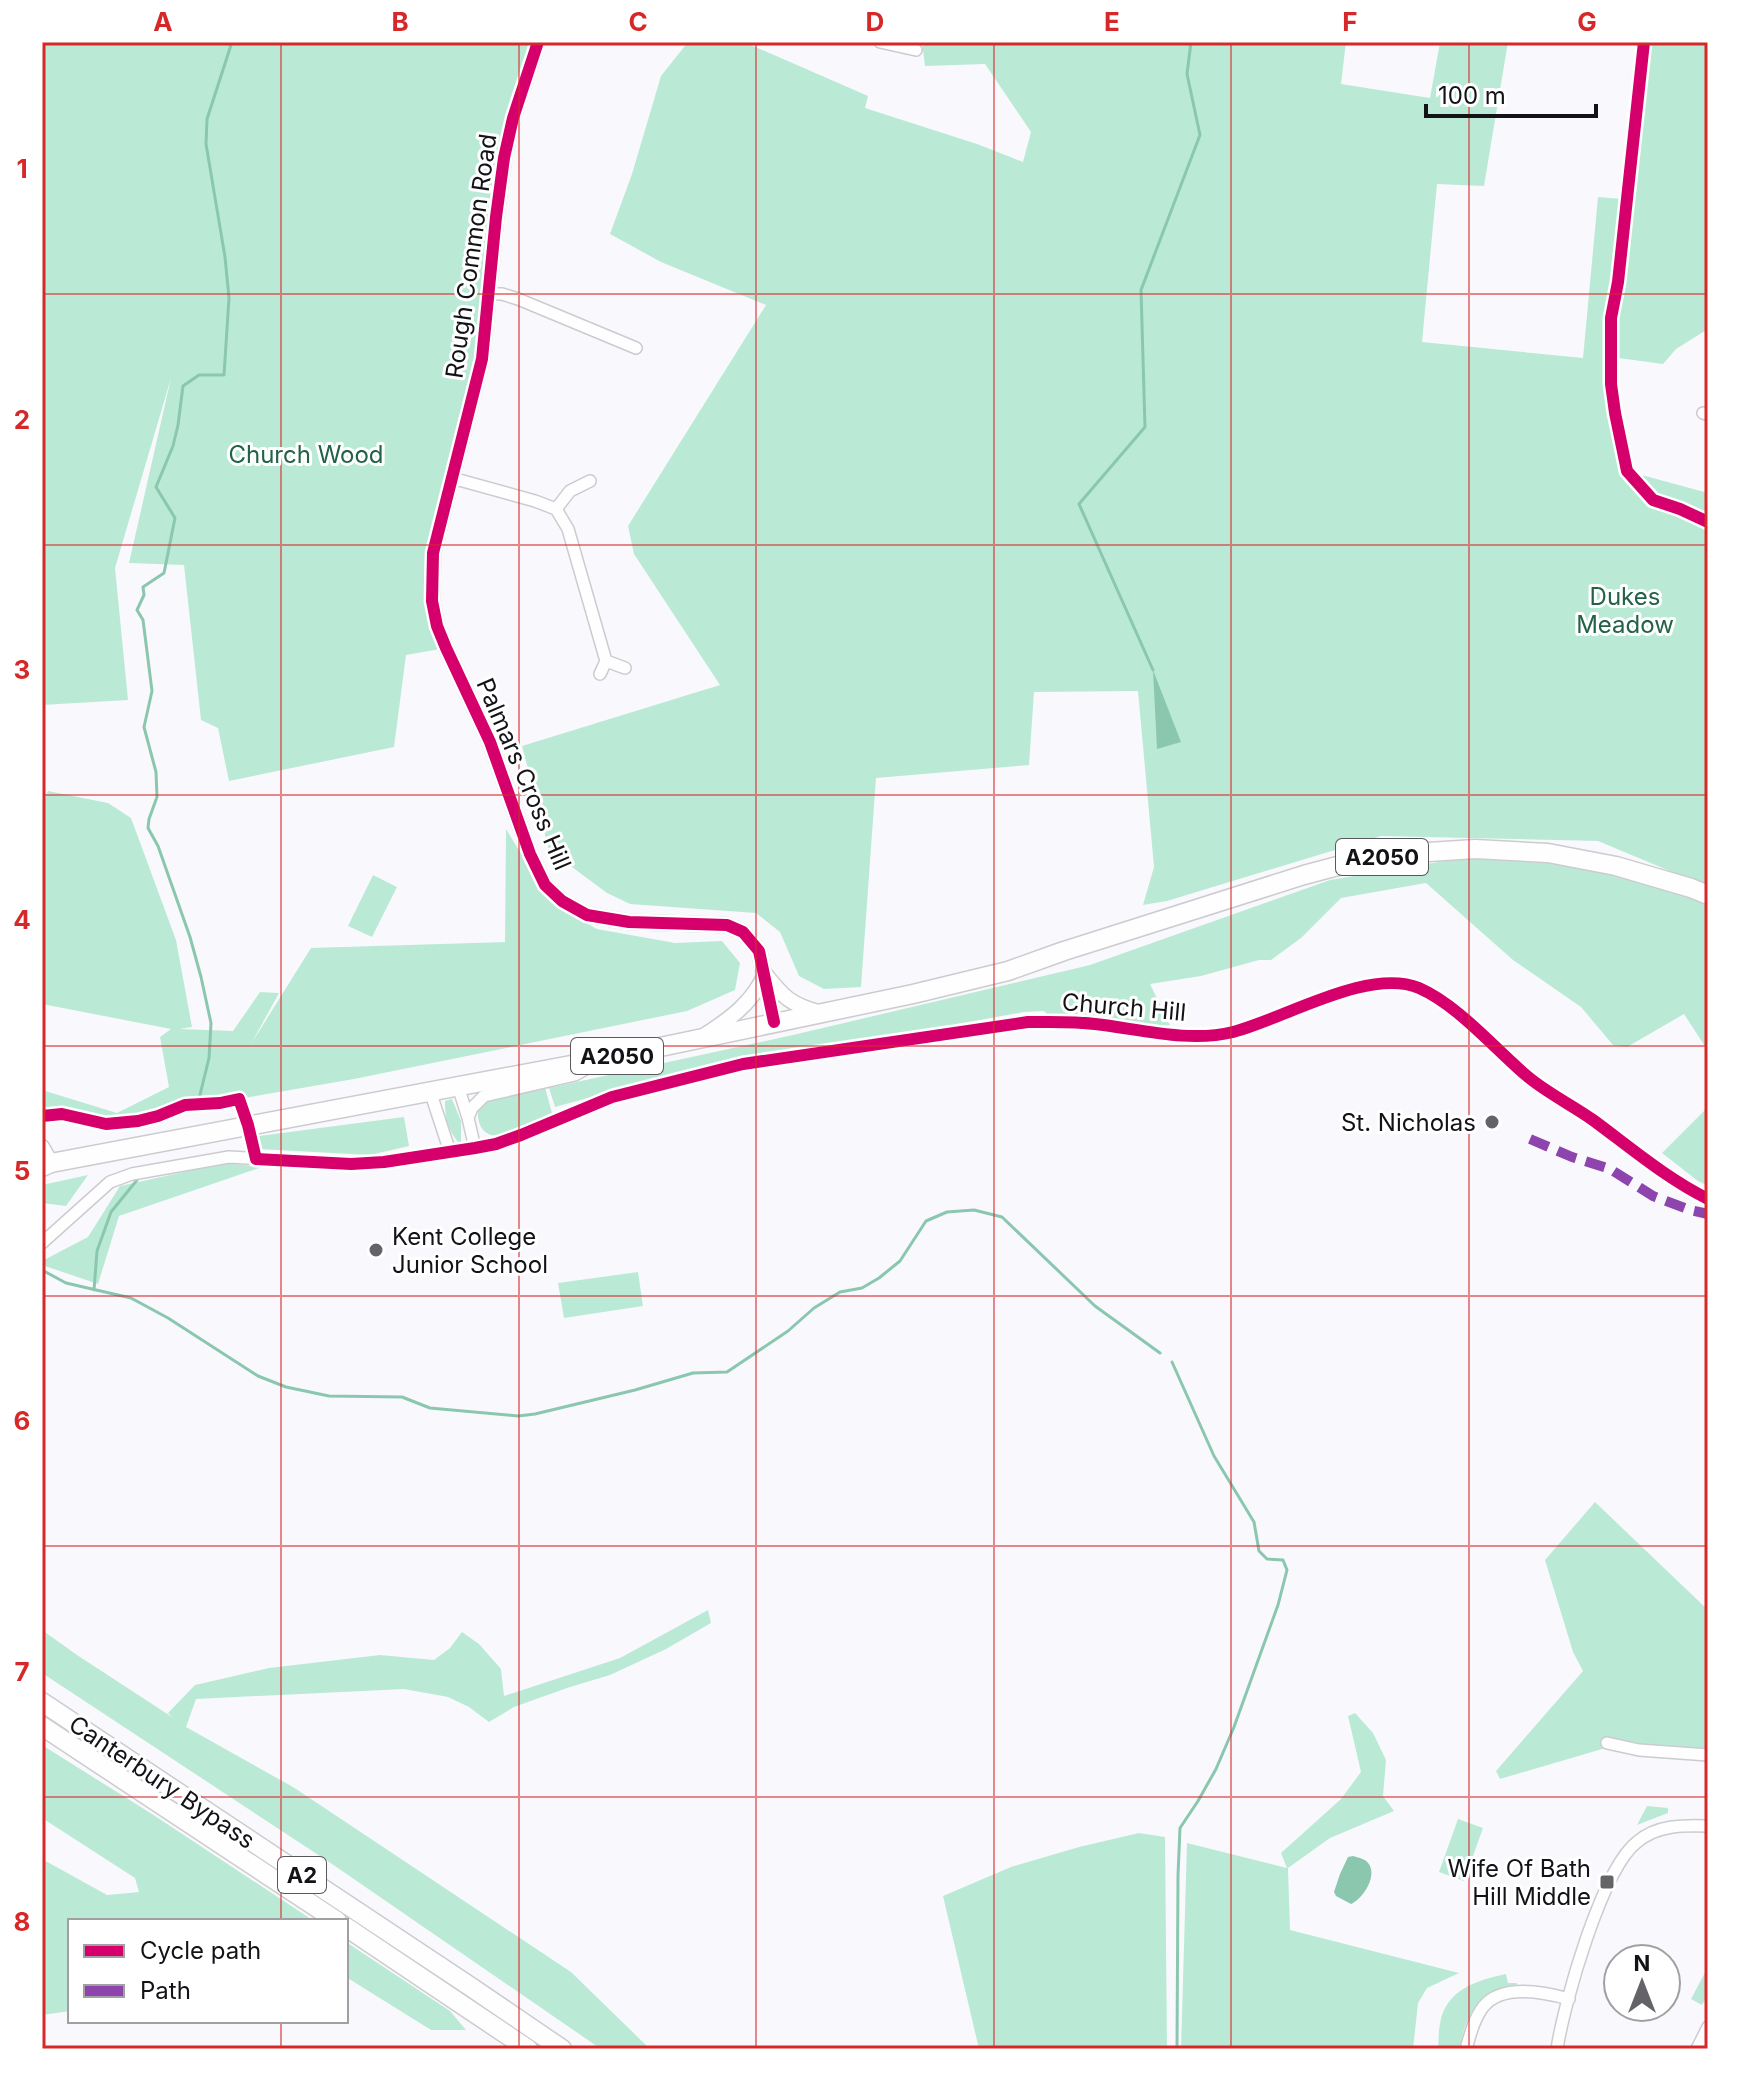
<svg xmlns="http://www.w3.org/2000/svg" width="1750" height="2091" font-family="Inter,sans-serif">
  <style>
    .green { fill: #baead6 }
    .water { fill: #8ac7ae }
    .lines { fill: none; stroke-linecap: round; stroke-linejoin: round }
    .stream { stroke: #8ac7ae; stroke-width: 3 }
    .minor-casing { stroke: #ccccd0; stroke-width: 14 }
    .tertiary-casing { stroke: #ccccd0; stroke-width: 17 }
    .primary-casing { stroke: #ccccd0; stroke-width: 21 }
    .trunk-casing { stroke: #ccccd0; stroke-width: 21 }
    .minor { stroke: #fefeff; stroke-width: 11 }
    .tertiary { stroke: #fefeff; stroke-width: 14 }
    .primary { stroke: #fefeff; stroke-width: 18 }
    .trunk { stroke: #fefeff; stroke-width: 18 }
    .quiet { stroke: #8e44ad; stroke-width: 10; stroke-dasharray: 20 10; stroke-linecap: butt }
    .cycleway-casing { stroke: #fff; stroke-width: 17 }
    .cycleway { stroke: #d6006c; stroke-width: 12 }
    .grid { fill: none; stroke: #d62828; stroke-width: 2; stroke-opacity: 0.55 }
    .poi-dot { fill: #636368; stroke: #fff; stroke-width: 3 }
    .labels { text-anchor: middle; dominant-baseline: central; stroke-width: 6; stroke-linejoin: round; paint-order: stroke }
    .shield { fill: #fff; stroke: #59595d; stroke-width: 2 }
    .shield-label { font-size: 22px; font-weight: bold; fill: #121217 }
    .street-label { font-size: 24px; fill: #121217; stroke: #fff }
    .park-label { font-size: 24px; fill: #216248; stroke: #fff }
    .poi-label { font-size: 24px; fill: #121217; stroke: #fff; text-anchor: end }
    .neatline { fill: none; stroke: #d62828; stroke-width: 3 }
    .grid-label { font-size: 26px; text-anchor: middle; font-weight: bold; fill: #d62828 }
  </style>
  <rect width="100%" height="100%" fill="#f9f9fd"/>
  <!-- green -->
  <path class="green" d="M 42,42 L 538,42 L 513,118 L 482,359 L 431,582 L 446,648 L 406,655 L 394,747 L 229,781 L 218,728 L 201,720 L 184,565 L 129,563 L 171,378 L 115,568 L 128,700 L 42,705 Z
    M 688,42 L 744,42 L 868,96 L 865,108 L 977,144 L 1023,162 L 1031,132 L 985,64 L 925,66 L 922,42 L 1346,42 L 1341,84 L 1430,98 L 1440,42 L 1508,42 L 1484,186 L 1437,184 L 1422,342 L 1583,358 L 1598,197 L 1623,199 L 1615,299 L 1645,42 L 1708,42 L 1708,329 L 1676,349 L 1663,364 L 1611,357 L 1610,335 L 1605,392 L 1626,474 L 1639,489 L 1653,500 L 1627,471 L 1708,493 L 1708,522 L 1676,508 L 1708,524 L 1708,887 L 1598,841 L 1381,836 L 1167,901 L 1143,905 L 1154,867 L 1138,691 L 1034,692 L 1029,765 L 876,778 L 861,987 L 824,989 L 799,976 L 780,932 L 756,913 L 630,904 L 607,893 L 549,850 L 522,746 L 720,685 L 634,554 L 628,526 L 766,305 L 661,262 L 610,234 L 632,174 L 661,76 Z
    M 48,791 L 108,803 L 131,818 L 176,940 L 192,1027 L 180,1029 L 233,1031 L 260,992 L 279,993 L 251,1044 L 311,948 L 505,942 L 506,829 L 551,903 L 597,929 L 675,943 L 722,941 L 740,963 L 735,990 L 687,1011 L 354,1079 L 111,1121 L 42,1106 L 42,1090 L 117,1113 L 169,1087 L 160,1037 L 171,1029 L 42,1004 L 42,806 Z
    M 1463,858 C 1526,859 1588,864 1649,883 C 1669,889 1689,898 1708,905 L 1708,1051 L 1684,1014 L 1627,1047 L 1613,1045 L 1581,1007 L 1513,960 L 1426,883 L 1341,898 L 1301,938 L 1271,960 L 1259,960 L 1201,976 L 1150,984 L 1170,1025 L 1145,1028 L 1049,1016 L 1044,1011 L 1024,1012 L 830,1047 L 788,1049 L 693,1069 L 555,1107 L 549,1088 L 793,1035 L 1090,965 L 1330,880 Z
    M 373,875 L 397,887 L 372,937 L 348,926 Z
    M 545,1087 L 552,1113 C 539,1118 511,1133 499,1135 C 483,1138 477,1123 478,1111 L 488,1099 Z
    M 452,1099 L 461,1121 L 461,1142 L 458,1142 C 447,1128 445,1118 445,1101 Z
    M 1708,1107 L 1708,1186 L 1698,1181 L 1662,1153 Z
    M 404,1117 L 409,1146 L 370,1155 L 259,1149 L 259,1136 Z
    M 225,1163 L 262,1167 L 119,1216 L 98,1284 L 42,1265 L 42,1261 L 88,1237 L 120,1186 Z
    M 88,1175 L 66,1206 L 42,1203 L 42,1185 Z
    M 638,1272 L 643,1306 L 564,1318 L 558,1283 Z
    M 1595,1502 L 1708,1610 L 1708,1750 L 1644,1746 L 1603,1737 L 1609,1747 L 1500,1779 L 1496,1771 L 1583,1671 L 1573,1652 L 1545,1560 Z
    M 708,1610 L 711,1623 L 666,1649 L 610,1675 L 567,1688 L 514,1707 L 489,1722 L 469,1707 L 448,1697 L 404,1689 L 196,1699 L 186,1727 L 293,1787 L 571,1972 L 650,2049 L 601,2049 L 332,1864 L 42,1673 L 42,1630 L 77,1655 L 172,1717 L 168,1713 L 195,1685 L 269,1668 L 380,1655 L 434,1660 L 450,1648 L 462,1632 L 479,1644 L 501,1669 L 504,1696 L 620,1658 Z
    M 1355,1713 L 1373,1733 L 1386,1760 L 1383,1796 L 1394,1811 L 1330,1838 L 1288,1868 L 1290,1930 L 1459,1973 L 1427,1988 L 1418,2003 L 1413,2049 L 1181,2049 L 1187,1843 L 1287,1868 L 1281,1853 L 1341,1799 L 1361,1772 L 1348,1716 Z
    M 42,1745 L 152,1814 L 314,1921 L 70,1921 L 70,2011 L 42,2015 L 42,1859 L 107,1895 L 139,1892 L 135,1878 L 42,1818 Z
    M 1647,1806 L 1668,1808 L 1668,1813 L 1637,1825 Z
    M 1458,1819 L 1483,1828 L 1464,1881 L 1439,1872 Z
    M 1139,1833 L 1165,1837 L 1167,2049 L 979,2049 L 943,1896 L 1011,1867 L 1079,1847 Z
    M 346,1942 L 450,2011 L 466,2030 L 431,2030 L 346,1977 Z
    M 1708,1967 L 1708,1995 L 1702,2005 L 1691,1999 Z
    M 1506,1974 L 1508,1983 L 1517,1983 L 1516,1987 C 1508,1989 1499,1990 1491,1994 C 1471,2003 1463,2028 1460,2049 L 1438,2049 C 1439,2041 1438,2032 1440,2024 C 1445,1990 1477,1980 1506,1974 Z"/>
  <!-- water -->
  <path class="water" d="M 1153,670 L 1181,742 L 1157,749 Z
    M 1353,1856 C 1360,1858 1367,1859 1370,1866 C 1376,1879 1362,1899 1351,1904 L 1336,1896 L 1334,1892 L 1340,1874 L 1348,1857 Z"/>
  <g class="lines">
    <!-- stream -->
    <path class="stream" d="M 1153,670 L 1079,504 L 1145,427 L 1141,290 L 1200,135 L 1187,74 L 1191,42
      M 199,1099 L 209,1058 L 211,1023 L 201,977 L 190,937 L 158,846 L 148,828 L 149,819 L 157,797 L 156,772 L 144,727 L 152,691 L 143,620 L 137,610 L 144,595 L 143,587 L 164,573 L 175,518 L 156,487 L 173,446 L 178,425 L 183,386 L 199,375 L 224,375 L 229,298 L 225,257 L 206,144 L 207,119 L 232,42
      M 42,1270 L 66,1283 L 131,1298 L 168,1318 L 258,1376 L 286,1387 L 329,1396 L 402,1397 L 430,1408 L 518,1416 L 535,1414 L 635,1390 L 693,1373 L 727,1372 L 788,1331 L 814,1308 L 840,1292 L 862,1288 L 879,1278 L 900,1261 L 926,1221 L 947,1212 L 974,1210 L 1002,1217 L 1095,1306 L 1160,1353
      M 94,1290 L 97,1251 L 111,1212 L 137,1180
      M 1172,1362 L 1214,1456 L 1254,1522 L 1259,1551 L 1267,1559 L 1283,1560 L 1287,1570 L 1278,1605 L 1234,1727 L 1216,1769 L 1198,1801 L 1180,1828 L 1178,1875 L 1177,2049"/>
    <defs>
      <path id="minor" d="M 880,42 L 916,50
        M 489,294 L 502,294 L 518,299 L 636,348
        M 1703,413 L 1708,415
        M 452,478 L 535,501 L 556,509 L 568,529 L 606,661
        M 556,509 L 570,491 L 590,481
        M 600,674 L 606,661 L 625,668
        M 458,1086 L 468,1118 L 475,1148
        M 430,1091 L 450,1152
        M 468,1118 L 472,1108 L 484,1096 L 575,1075 L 589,1067
        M 42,1243 L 110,1182 L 132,1174 L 229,1157 L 351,1164 L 384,1162 L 475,1148 L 496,1144 L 521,1135 L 612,1097 L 743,1064 L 1028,1022 C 1050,1022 1072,1021 1095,1024 C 1139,1029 1189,1043 1233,1032 C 1284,1019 1368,967 1419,988 C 1458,1005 1495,1049 1527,1076 C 1547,1093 1572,1105 1593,1120 C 1631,1148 1666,1178 1708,1199
        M 1607,1743 L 1639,1750 L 1708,1755
        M 1466,2049 C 1470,2035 1474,2019 1483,2007 C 1502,1983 1544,1992 1569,1999
        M 1557,2049 C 1564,2003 1602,1869 1637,1842 C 1657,1825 1683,1825 1708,1826
        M 1697,2049 L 1708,2027"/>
      <path id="tertiary" d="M 538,42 L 513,118 L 504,158 L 496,217 L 482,359 L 433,553 L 432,601 L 437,626 L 446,648 L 490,742 L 530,854 L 545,885 L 562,901 L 587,915 L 629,922 L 727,925 L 743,932 L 759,951 L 774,1022
        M 705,1035 C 730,1019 753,1002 765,974 C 783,996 789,1004 818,1012
        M 42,1147 L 51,1163"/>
      <path id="primary" d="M 51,1163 L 603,1059 L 913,994 L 1008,971 L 1064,951 L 1304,875 L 1360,860 L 1413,853 L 1475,849 L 1548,853 L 1616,866 L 1691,888 L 1708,895"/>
      <path id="trunk" d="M 42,1167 L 51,1163
        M 42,1702 L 471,1987 L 562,2049
        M 42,1726 L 337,1921
        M 346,1927 L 528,2049"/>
    </defs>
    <!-- minor casing -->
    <use href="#minor" class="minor-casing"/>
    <!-- tertiary casing -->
    <use href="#tertiary" class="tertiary-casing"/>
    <!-- primary casing -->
    <use href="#primary" class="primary-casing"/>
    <!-- trunk casing -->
    <use href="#trunk" class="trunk-casing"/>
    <!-- minor -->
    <use href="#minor" class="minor"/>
    <!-- tertiary -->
    <use href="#tertiary" class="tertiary"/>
    <!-- primary -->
    <use href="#primary" class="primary"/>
    <!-- trunk -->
    <use href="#trunk" class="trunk"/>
    <!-- quiet -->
    <path class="quiet" d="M 1530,1139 L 1572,1157 L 1610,1169 L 1653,1196 L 1690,1210 L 1708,1214"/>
    <defs>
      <path id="cycleway" d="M 538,42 L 513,118 L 504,158 L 496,217 L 482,359 L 433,553 L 432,601 L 437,626 L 446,648 L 490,742 L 530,854 L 545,885 L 562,901 L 587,915 L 629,922 L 727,925 L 743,932 L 759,951 L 774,1022
        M 1644,42 L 1618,282 L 1611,318 L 1611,384 L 1615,413 L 1627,471 L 1653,500 L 1680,509 L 1708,522
        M 42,1116 L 62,1114 L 106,1124 L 138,1121 L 158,1116 L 185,1105 L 220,1103 L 239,1099 L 248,1125 L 256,1159 L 351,1164 L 384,1162 L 475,1148 L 496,1144 L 521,1135 L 612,1097 L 743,1064 L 1028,1022 C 1050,1022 1072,1021 1095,1024 C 1139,1029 1189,1043 1233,1032 C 1284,1019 1368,967 1419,988 C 1458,1005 1495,1049 1527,1076 C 1547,1093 1572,1105 1593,1120 C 1631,1148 1666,1178 1708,1199"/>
    </defs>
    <!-- cycleway casing -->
    <use href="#cycleway" class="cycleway-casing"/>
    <!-- cycleway -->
    <use href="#cycleway" class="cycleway"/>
  </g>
  <!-- grid -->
  <path class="grid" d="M 281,42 L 281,1921M 519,42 L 519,2049M 756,42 L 756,2049M 994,42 L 994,2049M 1231,42 L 1231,2049M 1469,42 L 1469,2049M 42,294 L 1708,294M 42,545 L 1708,545M 42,795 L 1708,795M 42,1046 L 1708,1046M 42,1296 L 1708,1296M 42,1546 L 1708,1546M 42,1797 L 1708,1797M 281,2021 L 281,2049"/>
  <!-- markers -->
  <g class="poi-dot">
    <circle cx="1492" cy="1122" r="8"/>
    <circle cx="376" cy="1250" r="8"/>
    <rect x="1599" y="1874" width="16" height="16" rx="4"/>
  </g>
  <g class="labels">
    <!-- shield labels -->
    <g class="shield">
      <rect x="1336" y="839" width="92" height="36" rx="6"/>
      <rect x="571" y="1038" width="92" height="36" rx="6"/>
      <rect x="278" y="1857" width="48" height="36" rx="6"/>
    </g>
    <g class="shield-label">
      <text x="1382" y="857">A2050</text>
      <text x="617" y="1056">A2050</text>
      <text x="302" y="1875">A2</text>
    </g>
    <!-- street labels -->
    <g class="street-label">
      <text transform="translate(471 256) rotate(-82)">Rough Common Road</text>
      <text transform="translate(524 774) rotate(67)">Palmars Cross Hill</text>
      <text transform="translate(1124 1007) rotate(5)">Church Hill</text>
      <text transform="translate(162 1782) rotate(34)">Canterbury Bypass</text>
    </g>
    <!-- park labels -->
    <g class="park-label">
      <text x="306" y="454">Church Wood</text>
      <text x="1625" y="596">Dukes<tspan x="1625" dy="28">Meadow</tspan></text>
    </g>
    <!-- poi labels -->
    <g class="poi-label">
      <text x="1476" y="1122">St. Nicholas</text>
      <text x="392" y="1236" text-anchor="start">Kent College<tspan x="392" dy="28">Junior School</tspan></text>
      <text x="1591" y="1868">Wife Of Bath<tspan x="1591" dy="28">Hill Middle</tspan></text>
    </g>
  </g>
  <!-- border -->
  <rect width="1750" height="2091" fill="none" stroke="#ffffff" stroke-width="88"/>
  <!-- legend -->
  <rect x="68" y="1919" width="280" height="104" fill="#ffffff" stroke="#a0a0a2" stroke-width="2"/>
  <rect x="84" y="1945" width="40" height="12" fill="#d6006c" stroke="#a0a0a2" stroke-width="2"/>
  <text x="140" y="1959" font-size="24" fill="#121217">Cycle path</text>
  <rect x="84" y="1985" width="40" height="12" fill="#8e44ad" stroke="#a0a0a2" stroke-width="2"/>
  <text x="140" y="1999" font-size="24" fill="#121217">Path</text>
  <!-- north arrow -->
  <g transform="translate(1642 1983)"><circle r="38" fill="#ffffff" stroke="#a0a0a2" stroke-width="2"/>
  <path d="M0-6L14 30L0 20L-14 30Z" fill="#636368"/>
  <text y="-12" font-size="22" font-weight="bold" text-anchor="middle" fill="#121217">N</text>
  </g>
  <!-- scale -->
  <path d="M1426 104v12h170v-12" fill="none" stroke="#121217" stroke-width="4"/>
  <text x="1438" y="104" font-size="24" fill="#121217" stroke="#ffffff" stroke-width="6" paint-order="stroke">100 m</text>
  <rect x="44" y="44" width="1662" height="2003" class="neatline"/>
  <g class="grid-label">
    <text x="163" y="31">A</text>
    <text x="400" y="31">B</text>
    <text x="638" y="31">C</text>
    <text x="875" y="31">D</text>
    <text x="1112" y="31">E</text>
    <text x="1350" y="31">F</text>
    <text x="1587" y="31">G</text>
    <text x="22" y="178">1</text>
    <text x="22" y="429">2</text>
    <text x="22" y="679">3</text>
    <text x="22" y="929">4</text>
    <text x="22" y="1180">5</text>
    <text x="22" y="1430">6</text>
    <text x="22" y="1681">7</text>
    <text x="22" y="1931">8</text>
  </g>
</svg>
